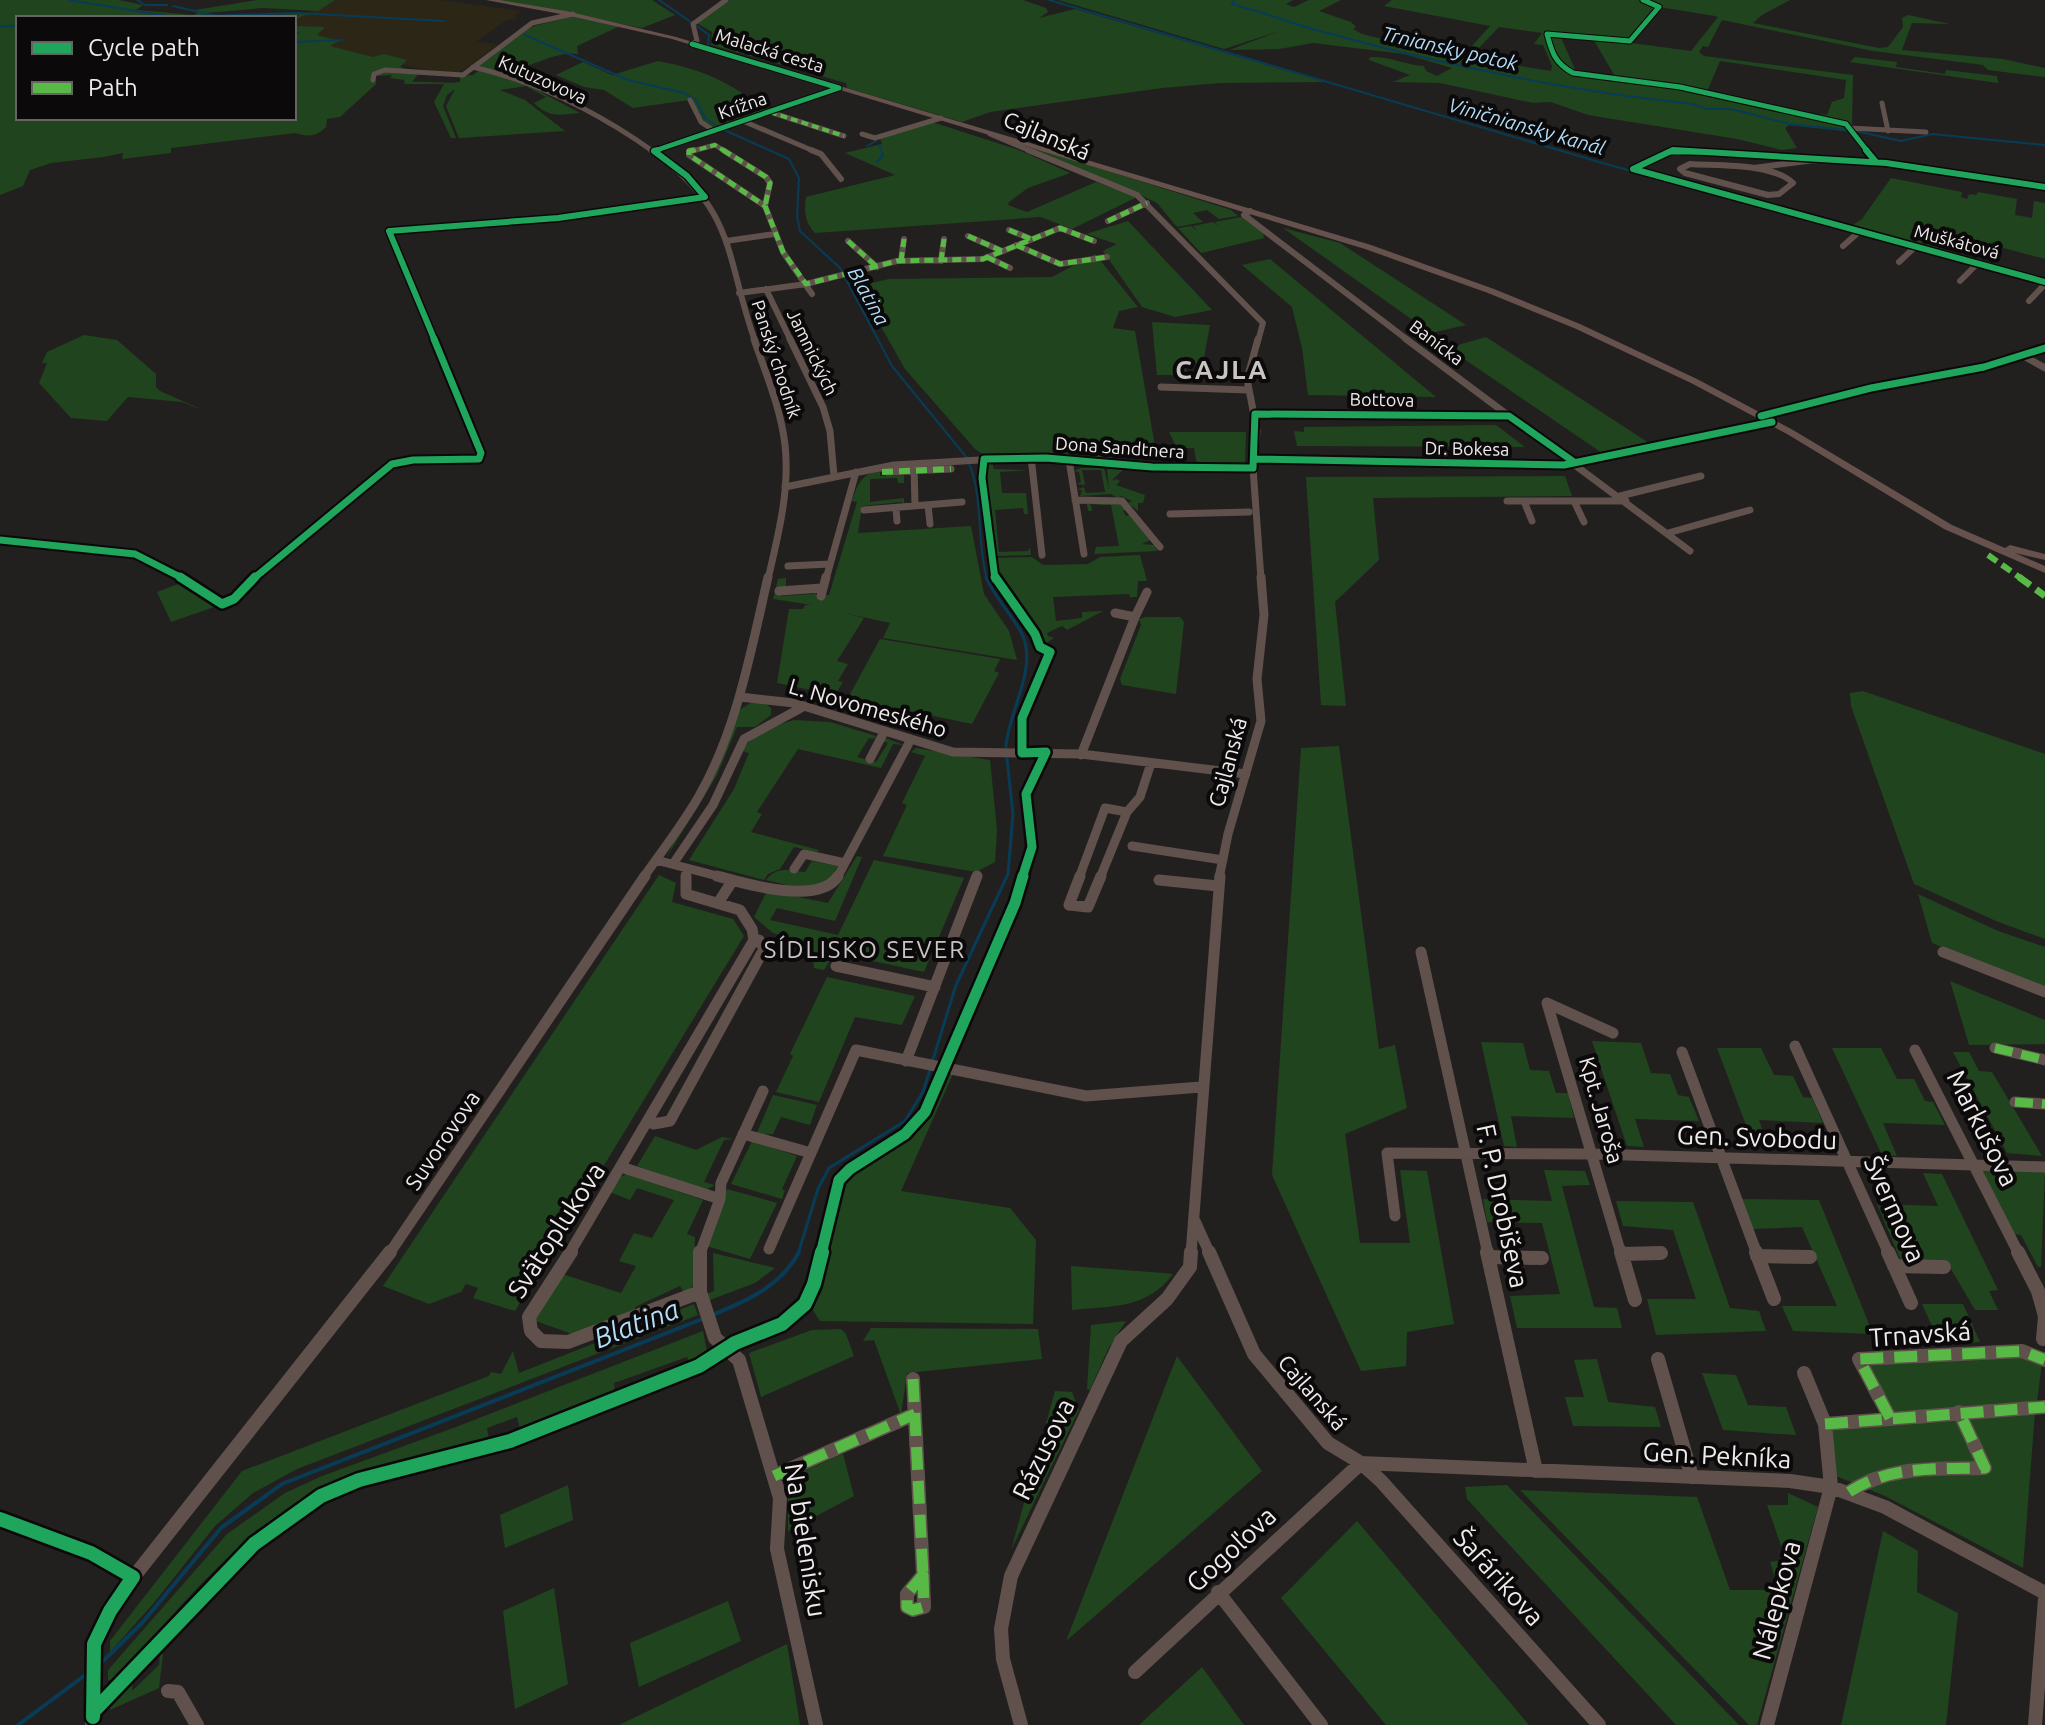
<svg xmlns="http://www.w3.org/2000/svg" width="2045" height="1725" font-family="Ubuntu,sans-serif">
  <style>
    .medical { fill: #2c2617 }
    .green { fill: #20441e; fill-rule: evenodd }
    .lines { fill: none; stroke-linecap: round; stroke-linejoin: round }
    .stream-far2 { stroke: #083c56; stroke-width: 2 }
    .stream-far1 { stroke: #083c56; stroke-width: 3 }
    .stream { stroke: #083c56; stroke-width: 4 }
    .street-far5 { stroke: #61514c; stroke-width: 5 }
    .street-far4 { stroke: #61514c; stroke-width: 6 }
    .street-far3 { stroke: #61514c; stroke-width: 7 }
    .street-far2 { stroke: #61514c; stroke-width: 9 }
    .street-far1 { stroke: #61514c; stroke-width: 11 }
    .street { stroke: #61514c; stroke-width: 14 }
    .secondary { fill: #66514d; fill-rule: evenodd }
    .quiet-far5 { stroke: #58b947; stroke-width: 4; stroke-dasharray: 7 4; stroke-linecap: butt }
    .quiet-far4 { stroke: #58b947; stroke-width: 5; stroke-dasharray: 9 5; stroke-linecap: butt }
    .quiet-far3 { stroke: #58b947; stroke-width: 6; stroke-dasharray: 11 6; stroke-linecap: butt }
    .quiet-far2 { stroke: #58b947; stroke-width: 7; stroke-dasharray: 14 7; stroke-linecap: butt }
    .quiet-far1 { stroke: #58b947; stroke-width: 9; stroke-dasharray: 18 9; stroke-linecap: butt }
    .quiet { stroke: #58b947; stroke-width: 11; stroke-dasharray: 23 11; stroke-linecap: butt }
    .cycleway-far5-casing { stroke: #0b0909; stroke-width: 7 }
    .cycleway-far4-casing { stroke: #0b0909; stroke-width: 9 }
    .cycleway-far3-casing { stroke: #0b0909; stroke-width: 11 }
    .cycleway-far2-casing { stroke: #0b0909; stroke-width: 14 }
    .cycleway-far1-casing { stroke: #0b0909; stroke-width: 16 }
    .cycleway-casing { stroke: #0b0909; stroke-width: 19 }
    .cycleway-far5 { stroke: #20a55d; stroke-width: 5 }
    .cycleway-far4 { stroke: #20a55d; stroke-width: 6 }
    .cycleway-far3 { stroke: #20a55d; stroke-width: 7 }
    .cycleway-far2 { stroke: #20a55d; stroke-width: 9 }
    .cycleway-far1 { stroke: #20a55d; stroke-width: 11 }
    .cycleway { stroke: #20a55d; stroke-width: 14 }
    .labels { text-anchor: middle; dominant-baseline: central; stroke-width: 8; stroke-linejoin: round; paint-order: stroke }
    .far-street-label { font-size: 18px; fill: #eeebea; stroke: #0b0909 }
    .far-water-label { font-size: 20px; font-style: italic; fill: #b1ddf9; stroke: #0b0909 }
    .street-label { font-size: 22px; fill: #eeebea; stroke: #0b0909 }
    .neighbourhood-label { font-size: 24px; letter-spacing: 2px; fill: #cac5c3; stroke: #0b0909 }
    .far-district-label { font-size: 26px; font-weight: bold; letter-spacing: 2px; fill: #cac5c3; stroke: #0b0909 }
    .near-street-label { font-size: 26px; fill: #eeebea; stroke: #0b0909 }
    .near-water-label { font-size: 28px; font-style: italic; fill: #b1ddf9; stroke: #0b0909 }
  </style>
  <rect width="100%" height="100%" fill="#22201f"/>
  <!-- medical -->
  <path class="medical" d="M 336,0 L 439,0 L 521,11 L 515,16 L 517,19 L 506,20 L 476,42 L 498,44 L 470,66 L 459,72 L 433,71 L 294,44 L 294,19 Z"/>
  <!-- green -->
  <path class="green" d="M 0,0 L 119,0 L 143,5 L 136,10 L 194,15 L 198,13 L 195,10 L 257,0 L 335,0 L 318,11 L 264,8 L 205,13 L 225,16 L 325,13 L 305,15 L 294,20 L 299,15 L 18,18 L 18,118 L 294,118 L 294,36 L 300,33 L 294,32 L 294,26 L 325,27 L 317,35 L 339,41 L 330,46 L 373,57 L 384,54 L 407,60 L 400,67 L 419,73 L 412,82 C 426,81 448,84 460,82 L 460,76 L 473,75 L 481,69 L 514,78 L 580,113 C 560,115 549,118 534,103 L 546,97 L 526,86 L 500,90 L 525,100 L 565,131 L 459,138 L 446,106 L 455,89 L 447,95 L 443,106 L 456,138 L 451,138 L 434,102 L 444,84 L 405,84 L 404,80 L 390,78 L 392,75 L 375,76 L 376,84 L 340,117 L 327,119 L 326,127 C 316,137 308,137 295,133 L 171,148 L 171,153 L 122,159 L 123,153 L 104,157 L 51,163 L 30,170 L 23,186 L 0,195 Z
    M 496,0 L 652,0 L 675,15 L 642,28 Z
    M 730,0 L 1023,0 L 1046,8 L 1048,12 L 1039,18 L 1075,9 L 1325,82 L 1220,83 L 1162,88 L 990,112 L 962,122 L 847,88 L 846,83 L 711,45 L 712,32 L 697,23 Z
    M 1058,0 L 1293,0 L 1286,4 L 1294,7 L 1309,0 L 1341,0 L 1319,11 L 1351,22 L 1356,27 L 1353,29 L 1362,34 L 1421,48 L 1417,52 L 1438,57 L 1444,53 L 1462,57 L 1490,26 L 1384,6 L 1392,0 L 1790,0 L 1762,15 L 1753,23 L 1879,48 L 1888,47 L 1903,27 L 1902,18 L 1908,15 L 1950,24 L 1912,23 L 1902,50 L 2003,59 L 2045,68 L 2045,77 L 1988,70 L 1983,65 L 1873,51 L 1722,20 L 1708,47 L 1703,46 L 1699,52 L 1704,56 L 1853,75 L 1852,125 L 1834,122 L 1852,132 L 1789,125 L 1785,128 L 1797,148 L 1782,150 L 1737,139 L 1588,115 L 1551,102 L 1533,103 L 1440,83 L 1393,82 L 1410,75 L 1369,60 L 1370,57 C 1390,56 1405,65 1424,66 L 1426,71 L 1437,76 L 1452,68 L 1404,54 L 1313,43 L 1279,49 L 1229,50 L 1280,31 L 1224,49 ZM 1659,7 L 1715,16 L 1718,17 L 1691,51 L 1632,43 ZM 1499,27 L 1542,33 L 1534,44 L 1543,45 L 1552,66 L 1551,71 L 1469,58 ZM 1559,33 L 1592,37 L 1616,78 L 1577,74 ZM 1720,61 L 1846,80 L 1844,98 L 1832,102 L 1827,115 L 1821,114 L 1819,118 L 1706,94 Z
    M 575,16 L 620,26 L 577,46 L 578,54 C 544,50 522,81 478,66 L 530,27 Z
    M 1855,57 L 1897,62 L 1896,67 L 1945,74 L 1946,70 L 1997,76 L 1998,83 L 1850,62 Z
    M 658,61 C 680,65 705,72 725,83 C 743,93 757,103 776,111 L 714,131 L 707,126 L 689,100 L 633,108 L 604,90 L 584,87 L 556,75 L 583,62 L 612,75 Z
    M 932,122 L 1019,150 L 1070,173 L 1028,188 L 1009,202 L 1008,205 L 1027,212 L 1096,182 L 1137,197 L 1072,229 L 1041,217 L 815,233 C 805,223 804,211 806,197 L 895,175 L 845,153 L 882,144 L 880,138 Z
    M 1033,147 L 1231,210 L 1238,216 L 1219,219 L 1207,210 L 1193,213 L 1203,222 L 1177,227 L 1157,203 L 1139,194 L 1031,148 Z
    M 1891,178 L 1962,192 L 1961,197 L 1967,199 L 1969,194 L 1976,195 L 1978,192 L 2017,199 L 2015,215 L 2032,218 L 2034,201 L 2045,203 L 2045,259 L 1958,236 L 1942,249 L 2045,277 L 2045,281 L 1850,227 L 1862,219 Z
    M 1241,217 L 1263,233 L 1264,238 L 1201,253 L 1178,228 L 1191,226 L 1197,231 L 1193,226 L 1213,222 L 1219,226 L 1215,222 Z
    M 1128,221 L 1212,310 L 1175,317 L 1142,307 L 1103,251 L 1117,244 L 1086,234 Z
    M 1283,228 L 1340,243 L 1466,325 L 1431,333 Z
    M 1095,254 L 1138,307 L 1119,311 L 1113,328 L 1135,331 L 1157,458 L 987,457 L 975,449 L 905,369 L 858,286 L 889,279 L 1052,277 Z
    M 1270,259 L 1436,397 L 1308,395 L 1302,348 L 1292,307 L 1242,265 Z
    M 1152,322 L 1210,325 L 1203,363 L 1186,363 L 1186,375 L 1157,375 Z
    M 84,335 L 117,340 L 156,374 L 156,387 L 160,391 L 205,411 L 182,402 L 128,397 L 107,421 L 71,418 L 39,383 L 47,363 L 42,363 L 47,352 Z
    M 1486,337 L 1649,443 L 1602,453 L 1448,348 Z
    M 1496,425 L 1525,447 L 1297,446 L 1294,431 L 1304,432 L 1304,427 Z
    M 1169,432 L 1246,432 L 1245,466 L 1197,465 L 1194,448 L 1177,448 Z
    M 987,462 L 992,462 L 994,469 L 1029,470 L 1000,472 L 1002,493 L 1026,493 L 1028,514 L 1024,514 L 1023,508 L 995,510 L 999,552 L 1028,551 L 1030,547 L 1031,555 L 994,556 L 985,471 Z
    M 889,468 L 888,472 L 880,472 L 880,476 L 904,475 L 904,483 L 898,483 L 897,478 L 870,479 L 870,502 L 904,498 L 904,505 L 902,502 L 862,506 L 858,533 L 971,526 L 984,594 L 1009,631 L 1017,660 L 883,638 L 890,623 L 844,613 L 864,618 L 837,661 L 848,664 L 838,681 L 843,682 L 835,695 L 777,683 L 789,609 L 803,609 L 805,605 L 812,605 L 773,599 L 778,579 L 786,578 L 786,588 L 780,596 L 814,594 L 814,591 L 817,596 L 829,595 L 857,502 L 852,501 C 860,476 864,474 889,468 Z
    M 1081,468 L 1104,468 L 1109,489 L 1107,468 L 1124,469 L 1111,481 L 1116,479 L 1120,481 L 1116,485 L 1145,495 L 1143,503 L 1138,503 L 1138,511 L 1128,503 L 1132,501 L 1121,496 L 1118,498 L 1111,494 L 1080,496 L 1082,490 L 1077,490 L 1084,487 L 1086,493 L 1105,492 L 1101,470 L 1082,470 L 1085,485 L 1077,484 L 1081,482 L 1079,472 L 1074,471 Z
    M 1565,476 L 1572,496 L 1373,498 L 1379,560 L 1335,602 L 1346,706 L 1321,705 L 1306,477 Z
    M 1090,500 L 1090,505 L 1121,502 L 1127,510 L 1123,511 L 1126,516 L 1131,515 L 1150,540 L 1142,544 L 1154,545 L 1157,551 L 1094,554 L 1096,547 L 1119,546 L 1111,505 L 1091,505 L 1092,511 L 1088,511 L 1087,504 L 1080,504 Z
    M 1140,555 L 1147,581 L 1138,581 L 1137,597 L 1130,597 L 1129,594 L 1053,597 L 1056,621 L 1082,618 L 1082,612 L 1103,611 L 1067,630 L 1062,626 L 1047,633 L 1048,636 L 1054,638 L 1042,646 C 1030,615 997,595 994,558 L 1032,557 L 1043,565 L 1088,564 L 1100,557 Z
    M 181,583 L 217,606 L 171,622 L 157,592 Z
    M 1146,617 L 1180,617 L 1184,622 L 1176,694 L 1122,685 L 1120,679 L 1141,625 L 1139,619 Z
    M 880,639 L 1000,659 L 994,671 L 999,673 L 972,724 L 848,698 Z
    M 1863,691 L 2045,754 L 2045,939 L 1996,921 L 1914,884 L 1851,706 L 1850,693 Z
    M 752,702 L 766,704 L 771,708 L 771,715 L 755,727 L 737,727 L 717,775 L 666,858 L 738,711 Z
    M 794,720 L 830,722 L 876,736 L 874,739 L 869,738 L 857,757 L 876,762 L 888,743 L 882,741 L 885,738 L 904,745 L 893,744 L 881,768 L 798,749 L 757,812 L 762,814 L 751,832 L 819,850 L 817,852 L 794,847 L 780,869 L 768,874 L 764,880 L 689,860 L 734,789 L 749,753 L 742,751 C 751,734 776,725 794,720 Z
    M 1339,746 L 1379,1049 L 1395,1045 L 1407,1108 L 1345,1134 L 1360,1243 L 1410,1243 L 1400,1170 L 1427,1171 L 1454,1324 L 1407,1332 L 1406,1366 L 1361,1371 L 1272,1175 L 1301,748 Z
    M 916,748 L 990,760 L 997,830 L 995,862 L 976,872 L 883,856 L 907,805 L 902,803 L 925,756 L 911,752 Z
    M 857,856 L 862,857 L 835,921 L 777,908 L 770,920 L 838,935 L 874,860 L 964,878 L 924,972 L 835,953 L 824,970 L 814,968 L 812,944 L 773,933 L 754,917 L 767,891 L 828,903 Z
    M 812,861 L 838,866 C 821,899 796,886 766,880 C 776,866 791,870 805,872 Z
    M 659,875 L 676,883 L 672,902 L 733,919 L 744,936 L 515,1311 L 473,1298 L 478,1288 L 466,1284 L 461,1292 L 429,1304 L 383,1286 Z
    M 1918,894 L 1998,931 L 2045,947 L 2045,988 L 1932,943 Z
    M 827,977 L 915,996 L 902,1025 L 855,1017 L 819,1102 L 776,1092 L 793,1056 L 790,1054 Z
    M 1950,981 L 2045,1020 L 2045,1044 L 1969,1045 Z
    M 1592,1041 L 1641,1043 L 1651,1073 L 1670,1074 L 1678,1095 L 1689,1097 L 1699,1121 L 1635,1119 L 1644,1147 L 1627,1146 Z
    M 1481,1042 L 1523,1043 L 1530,1070 L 1549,1071 L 1556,1093 L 1568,1093 L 1574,1118 L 1511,1116 L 1517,1147 L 1504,1146 Z
    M 1717,1048 L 1761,1048 L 1774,1075 L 1793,1076 L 1803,1097 L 1812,1098 L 1823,1123 L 1759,1120 L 1766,1140 L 1752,1141 Z
    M 1832,1048 L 1881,1048 L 1897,1079 L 1914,1079 L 1925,1101 L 1933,1102 L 1945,1125 L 1883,1123 L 1897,1156 L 1882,1155 Z
    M 1953,1052 L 1969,1052 L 1979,1071 L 1992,1072 L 2042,1156 L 2007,1153 Z
    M 947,1073 L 953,1074 L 901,1191 L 1010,1208 L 1036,1240 L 1033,1324 L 820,1321 L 812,1309 L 822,1291 L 840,1190 L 847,1186 L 838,1188 C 853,1165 877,1159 898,1144 C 922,1126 933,1099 947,1073 Z
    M 773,1095 L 817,1105 L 810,1125 L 781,1117 L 773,1134 L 756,1135 Z
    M 655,1136 L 696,1150 L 722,1137 L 733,1139 L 724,1140 L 704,1182 L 715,1185 L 705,1190 L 637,1166 Z
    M 752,1141 L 797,1156 L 782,1189 L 785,1190 L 782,1199 L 731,1184 Z
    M 1544,1170 L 1585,1171 L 1590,1185 L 1562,1186 L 1594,1307 L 1617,1308 L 1622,1328 L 1517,1328 L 1510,1296 L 1560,1294 L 1542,1223 L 1487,1222 L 1483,1199 L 1552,1201 Z
    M 1981,1170 L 2045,1171 L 2041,1267 L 2038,1267 L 2021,1235 L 2014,1234 Z
    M 1923,1173 L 1942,1174 L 1998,1290 L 1989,1291 L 1998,1310 L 1975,1310 L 1947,1262 L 1901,1261 L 1877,1204 L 1938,1206 Z
    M 626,1174 L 703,1200 L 687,1234 L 695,1237 L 693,1287 L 684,1293 L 680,1286 L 635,1307 L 635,1310 L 572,1334 L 533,1320 L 562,1274 L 621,1293 L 636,1266 L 619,1261 L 634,1233 L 652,1238 L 674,1200 L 637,1188 L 630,1200 L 610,1192 L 619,1178 Z
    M 727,1189 L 777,1203 L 750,1259 L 703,1245 Z
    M 1740,1199 L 1819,1200 L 1873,1334 L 1793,1331 L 1782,1306 L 1837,1306 L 1802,1227 L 1752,1229 Z
    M 1616,1201 L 1693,1202 L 1730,1308 L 1759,1311 L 1766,1331 L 1656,1335 L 1647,1299 L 1696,1299 L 1673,1230 L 1623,1226 Z
    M 713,1253 L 775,1268 L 755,1283 L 710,1300 L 707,1294 L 714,1291 Z
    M 1071,1266 L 1163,1273 L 1173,1274 C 1147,1309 1112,1306 1072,1310 Z
    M 694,1304 L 698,1315 L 297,1469 L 253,1493 L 215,1526 L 153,1604 L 110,1652 L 110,1641 L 242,1471 L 489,1376 L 491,1372 L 501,1374 L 513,1351 L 519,1373 Z
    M 1922,1304 L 1963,1304 L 1980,1342 L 1940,1344 Z
    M 1126,1321 L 1108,1349 L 1090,1390 L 1087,1389 L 1091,1325 Z
    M 871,1328 L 1038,1329 L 1042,1359 L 907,1373 L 901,1415 L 874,1340 L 863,1341 Z
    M 841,1329 L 846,1334 L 854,1356 L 761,1397 L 749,1353 L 812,1330 Z
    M 703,1331 L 707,1352 L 690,1365 L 687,1357 L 614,1383 L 615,1394 L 520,1429 L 517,1417 L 487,1428 L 489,1439 C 438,1454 385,1462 336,1483 C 244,1523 179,1610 113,1681 L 108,1680 L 108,1670 L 227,1534 L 285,1493 L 322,1476 L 456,1427 Z
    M 2022,1355 L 2042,1362 L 2037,1402 L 1893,1412 L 1865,1361 Z
    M 1177,1356 L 1262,1471 L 1066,1641 Z
    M 1597,1359 L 1608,1402 L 1655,1407 L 1661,1427 L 1573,1426 L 1565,1397 L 1584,1397 L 1574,1360 Z
    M 1702,1373 L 1736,1375 L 1748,1405 L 1786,1407 L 1796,1435 L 1723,1430 Z
    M 1055,1391 L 1072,1392 L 1079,1410 L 1011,1550 Z
    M 2035,1412 L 2023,1568 L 1885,1496 L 1836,1476 L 1830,1428 Z
    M 843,1454 L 854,1496 L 788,1531 L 788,1478 Z
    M 568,1485 L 573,1520 L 505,1548 L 500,1515 Z
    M 1507,1485 L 1739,1725 L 1676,1725 L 1467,1499 L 1465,1487 Z
    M 1520,1490 L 1697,1497 L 1730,1590 L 1779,1590 L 1770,1562 L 1786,1560 L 1767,1505 L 1788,1505 L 1788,1493 L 1818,1507 L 1757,1725 L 1749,1725 Z
    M 1357,1521 L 1529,1725 L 1386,1725 L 1281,1598 Z
    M 1883,1531 L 1918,1551 L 1917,1592 L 1958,1613 L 1946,1725 L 1841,1725 Z
    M 554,1588 L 568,1684 L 515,1709 L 503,1611 Z
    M 728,1601 L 741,1641 L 639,1687 L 630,1643 Z
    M 787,1644 L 800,1725 L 619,1725 Z
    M 160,1651 L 163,1654 L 159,1688 L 110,1710 L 111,1699 L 133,1677 L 132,1691 L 159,1665 Z
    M 1202,1667 L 1244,1725 L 1139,1725 Z"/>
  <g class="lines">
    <!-- stream-far2 -->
    <path class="stream-far2" d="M 69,0 L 173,17 L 297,13 L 444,21
      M 137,0 L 145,5 L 167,5
      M 659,0 L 691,22
      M 1049,0 L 1606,164 L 1857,233
      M 1234,0 L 1232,4 C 1262,12 1290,23 1320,31 C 1443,65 1566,91 1693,104 L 1707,109 L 1731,109 L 1790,124 L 1856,131 L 1901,141 L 1932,134 L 2045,145
      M 173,6 L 212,15
      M 697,26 L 709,35 L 708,47
      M 0,27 L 18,25
      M 525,35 L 628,80 L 684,93 L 696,100 L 705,118 L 718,127
      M 294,42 L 342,40
      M 722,129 L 789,159 L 799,178 L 797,216 L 800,231 L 840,268 L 892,366 L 967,458
      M 867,146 L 876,141
      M 877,162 L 883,155 L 879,145
      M 969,463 C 984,501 976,541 987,579"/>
    <!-- stream-far1 -->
    <path class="stream-far1" d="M 986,577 C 995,599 1013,615 1023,636 C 1037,671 1008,712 1006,747
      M 798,1254 L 818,1189 L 829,1168 L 905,1121 L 923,1092 L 956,985 L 1008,874 L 1013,814 L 1007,759"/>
    <!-- stream -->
    <path class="stream" d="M 712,1315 C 747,1301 781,1286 799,1252
      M 100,1664 L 142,1623 L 221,1528 L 282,1484 L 705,1318
      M 18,1725 L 88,1673"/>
    <!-- street-far5 -->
    <path class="street-far5" d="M 692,44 L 697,41 L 693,24 L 726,0
      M 473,67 C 538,82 599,113 654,152
      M 373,80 L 374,74 L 385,70 L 463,75 L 532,23 L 573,14
      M 690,100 L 701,122 L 714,131
      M 1882,103 L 1888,131
      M 770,112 L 844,136
      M 743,121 L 816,152
      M 1849,128 L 1926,132
      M 1849,128 L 1868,152
      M 862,134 L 875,138 L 941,118
      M 990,134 L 1033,152
      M 654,151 L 839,88
      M 689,152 L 715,145 L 726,152"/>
    <!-- street-far4 -->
    <path class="street-far4" d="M 651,150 C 737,210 724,253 755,341
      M 694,150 L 689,151 L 689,155 L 765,206
      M 723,150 L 766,177 L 770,183 L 765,206
      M 811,150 L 821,154 L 841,179
      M 1028,150 L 1137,195 L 1263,323 L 1258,341
      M 1866,150 L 1876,162
      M 654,151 L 658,150
      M 1690,164 C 1717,166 1773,163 1793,183 L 1779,194 L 1768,195 L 1685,173 L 1680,169 Z
      M 1754,168 L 1814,160 L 1876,162 L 2045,187
      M 765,206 L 783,252 L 812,294
      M 1250,211 L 1244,215 L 1409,341
      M 1108,221 L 1147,203
      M 1009,230 L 1031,239
      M 968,236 L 1002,251
      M 726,241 L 774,234
      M 848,241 L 877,267
      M 1016,245 L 1060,264 L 1107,257
      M 1843,246 L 1860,231 L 2045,282
      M 987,257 L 1010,268
      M 901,261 L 904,239
      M 941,261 L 944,239
      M 1899,262 L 1916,246
      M 1960,281 L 1977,264
      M 766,289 L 791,341
      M 739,293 L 806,284 L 897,261 L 983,259 L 1060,228 L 1094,241
      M 2029,301 L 2045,284"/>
    <!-- street-far3 -->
    <path class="street-far3" d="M 754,339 C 766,374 781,409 785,445 C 790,490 778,536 768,579
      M 790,339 L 823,407 L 830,431 L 834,476
      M 1258,339 L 1247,379 L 1257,431 L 1253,468 L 1261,579
      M 1406,339 L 1690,551
      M 2020,354 L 2045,368
      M 1161,387 L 1248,390
      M 1255,414 L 1509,416
      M 1031,457 L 1042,555
      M 1254,459 L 1564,465 L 1772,422
      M 1069,460 L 1084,554
      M 914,465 L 915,506
      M 888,472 L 951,469
      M 785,487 L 894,465 L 1031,457 L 1152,467 L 1253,468
      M 1620,496 L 1701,476
      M 1075,500 L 1122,501 L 1160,547
      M 1507,501 L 1626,501
      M 1524,501 L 1532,521
      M 1574,501 L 1584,522
      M 928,505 L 930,524
      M 896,508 L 897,521
      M 864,510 L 962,502
      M 1170,514 L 1249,512
      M 1668,533 L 1750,510
      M 788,566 L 830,564
      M 826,579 L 856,472"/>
    <!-- street-far2 -->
    <path class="street-far2" d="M 779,591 L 822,588
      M 821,596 L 826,577
      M 1135,617 L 1147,592
      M 740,697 L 794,703 L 953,752 L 1081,754 L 1246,774
      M 1081,755 L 1135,617 L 1115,613
      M 870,759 L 884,732
      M 1127,812 L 1140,797 L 1151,763
      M 1132,846 L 1223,860
      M 656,860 L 725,878
      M 673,864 L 713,805 L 744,739 L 801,708
      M 686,868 L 686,878
      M 794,869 L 804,854 L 845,863
      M 643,878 C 662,851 683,824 699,796 C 737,730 751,650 768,577
      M 837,878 L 910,741
      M 1079,878 L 1105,808 L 1127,812
      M 1100,878 L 1127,812
      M 1219,878 L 1228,834 L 1261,721 L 1257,679 L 1264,615 L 1261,577"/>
    <!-- street-far1 -->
    <path class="street-far1" d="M 717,876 C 746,884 819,906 838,876
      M 1080,876 L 1069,905 L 1088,907 L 1101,876
      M 1159,880 L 1218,886
      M 718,903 L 733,880
      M 1421,952 L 1488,1254
      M 1943,952 L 2045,992
      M 836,966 L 935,987
      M 1613,1033 L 1547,1003 L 1621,1254
      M 1795,1046 L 1889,1254
      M 1995,1048 L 2045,1060
      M 1915,1050 L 2019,1254
      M 1682,1052 L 1757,1254
      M 906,1061 L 977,876
      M 2015,1102 L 2045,1104
      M 649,1118 L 653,1124 L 670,1121 L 764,949 L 759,940 L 754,940 L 752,929 L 740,910 L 686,894 L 686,876
      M 743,1134 L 811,1153
      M 621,1167 L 720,1199
      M 1395,1216 L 1387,1153 L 1592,1154 L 2045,1167
      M 1195,1221 L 1210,1254
      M 769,1249 L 856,1050 L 1086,1096 L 1201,1087
      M 389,1254 L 645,876
      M 569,1254 L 754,940
      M 700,1254 L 720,1199 L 721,1183 L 763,1091
      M 1191,1254 L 1220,876
      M 1622,1254 L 1661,1253"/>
    <!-- street -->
    <path class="street" d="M 571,1252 L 529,1317 L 531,1331 L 541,1341 L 568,1342 L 700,1292
      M 700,1252 L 700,1292 L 715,1338 L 739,1360 L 780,1498 L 777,1549 L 816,1725
      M 1209,1252 L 1254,1354 L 1328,1443 L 1361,1463 L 1381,1481 L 1599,1725
      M 1487,1252 L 1536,1471
      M 1621,1252 L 1635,1300
      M 1756,1252 L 1774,1299
      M 1888,1252 L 1911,1303
      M 2018,1252 L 2038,1291 L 2045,1316
      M 1622,1254 L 1661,1253
      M 1757,1256 L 1810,1257
      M 1489,1257 L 1542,1258
      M 1894,1266 L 1944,1267
      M 2043,1339 L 2045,1317
      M 726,1349 L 771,1329
      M 1658,1359 L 1692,1477
      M 913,1379 L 923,1575
      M 1890,1418 L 1859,1359 L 2022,1351 L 2045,1360
      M 1825,1424 L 2045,1407
      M 1361,1463 L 1790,1481 L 1831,1487 L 1885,1507 L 2045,1593
      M 774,1476 L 915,1414
      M 1849,1492 C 1890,1465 1938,1469 1985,1468 L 1959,1412
      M 923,1575 L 924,1607 L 913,1610 L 907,1607 L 907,1594 Z
      M 1218,1592 L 1321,1725
      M 1135,1672 L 1361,1463
      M 168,1691 L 178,1692 L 197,1725
      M 92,1725 L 94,1644 L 121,1593 L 390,1252
      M 1021,1725 L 1003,1659 L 1001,1629 L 1011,1576 L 1121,1341 L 1167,1299 L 1190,1267 L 1191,1252
      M 1767,1725 L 1831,1487 L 1825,1424 L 1804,1373
      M 2035,1725 L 2045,1599"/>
    <!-- secondary -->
    <path class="secondary" d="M 486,0 L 499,0 L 566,11 L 676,37 L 1371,245 L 1494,289 L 1580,324 L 1697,379 L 1793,430 L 1952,525 L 2005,548 L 2010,545 L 2045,554 L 2045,560 L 2015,553 L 2045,566 L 2045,573 L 1944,529 L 1787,434 L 1691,383 L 1574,328 L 1488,293 L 1365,249 L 672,39 L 566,15 Z"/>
    <!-- quiet-far5 -->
    <path class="quiet-far5" d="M 770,112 L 844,136
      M 689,152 L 715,145 L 726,152"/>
    <!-- quiet-far4 -->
    <path class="quiet-far4" d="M 694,150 L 689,151 L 689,155 L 765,206
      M 723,150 L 766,177 L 770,183 L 765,206
      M 765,206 L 783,252 L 806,284 L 897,261 L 983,259 L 1060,228 L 1094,241
      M 1108,221 L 1147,203
      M 1009,230 L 1031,239
      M 968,236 L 1002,251
      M 848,241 L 879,269
      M 1016,245 L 1060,264 L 1107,257
      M 987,257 L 1010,268
      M 901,261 L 904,239
      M 941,261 L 944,239"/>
    <!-- quiet-far3 -->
    <path class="quiet-far3" d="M 882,472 L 951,469
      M 1988,555 L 2022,579"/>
    <!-- quiet-far2 -->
    <path class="quiet-far2" d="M 2019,577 L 2045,596"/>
    <!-- quiet-far1 -->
    <path class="quiet-far1" d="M 1995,1048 L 2045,1060
      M 2015,1102 L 2045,1104"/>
    <!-- quiet -->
    <path class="quiet" d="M 913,1379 L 923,1575
      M 1890,1418 L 1859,1359 L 2022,1351 L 2045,1360
      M 1825,1424 L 2045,1407
      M 774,1476 L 915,1414
      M 1849,1492 C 1890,1465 1938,1469 1985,1468 L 1959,1412
      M 923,1575 L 924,1607 L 913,1610 L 907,1607 L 907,1594 Z"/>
    <defs>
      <path id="cycleway-far5" d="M 1643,0 L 1659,7 L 1630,41 L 1547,34 C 1552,53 1555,63 1573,73 L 1680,87 L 1846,124 L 1868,152
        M 692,44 L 839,88
        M 654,151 L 839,88
        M 1669,152 L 1702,152"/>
      <path id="cycleway-far4" d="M 1866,150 L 1876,162
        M 654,151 L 658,150
        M 1633,169 L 2045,282
        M 1633,169 L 1673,150 L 1886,163 L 2045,187
        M 435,341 L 389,231 L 558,218 L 705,197 L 687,176 L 654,151"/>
      <path id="cycleway-far3" d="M 1761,416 L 1871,388 L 1984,367 L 2045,348
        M 1254,459 L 1564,465 L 1772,422
        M 0,540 L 135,554 L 184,579
        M 253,579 L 392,464 L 413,460 L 479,459 L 481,453 L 434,339
        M 995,579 L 982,478 L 984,459 L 1046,458 L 1152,467 L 1253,468 L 1255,414 L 1509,416 L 1574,462"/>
      <path id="cycleway-far2" d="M 180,577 L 222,604 L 234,599 L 255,577
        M 995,577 L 1035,634 L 1040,647 L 1050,652 L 1022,718 L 1022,753 L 1046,752 L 1026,794 L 1032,847 L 1022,878"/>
      <path id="cycleway-far1" d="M 821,1254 L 839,1180 L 850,1169 L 905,1134 L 925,1112 L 1015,903 L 1023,876"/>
      <path id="cycleway" d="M 0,1519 L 91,1553 L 133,1577 L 110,1611 L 94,1644 L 93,1717
        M 93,1712 L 254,1544 L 321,1496 L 359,1480 L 510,1441 L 699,1366 L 735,1343 L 782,1324 L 805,1304 L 814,1284 L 822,1252"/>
    </defs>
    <!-- cycleway-far5 casing -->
    <use href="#cycleway-far5" class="cycleway-far5-casing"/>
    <!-- cycleway-far4 casing -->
    <use href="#cycleway-far4" class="cycleway-far4-casing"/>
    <!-- cycleway-far3 casing -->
    <use href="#cycleway-far3" class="cycleway-far3-casing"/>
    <!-- cycleway-far2 casing -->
    <use href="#cycleway-far2" class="cycleway-far2-casing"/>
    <!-- cycleway-far1 casing -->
    <use href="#cycleway-far1" class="cycleway-far1-casing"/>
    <!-- cycleway casing -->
    <use href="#cycleway" class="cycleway-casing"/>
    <!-- cycleway-far5 -->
    <use href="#cycleway-far5" class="cycleway-far5"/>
    <!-- cycleway-far4 -->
    <use href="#cycleway-far4" class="cycleway-far4"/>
    <!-- cycleway-far3 -->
    <use href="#cycleway-far3" class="cycleway-far3"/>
    <!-- cycleway-far2 -->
    <use href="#cycleway-far2" class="cycleway-far2"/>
    <!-- cycleway-far1 -->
    <use href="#cycleway-far1" class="cycleway-far1"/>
    <!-- cycleway -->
    <use href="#cycleway" class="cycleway"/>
  </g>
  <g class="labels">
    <!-- far-street labels -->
    <g class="far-street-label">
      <text transform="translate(770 50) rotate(17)">Malacká cesta</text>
      <text transform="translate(543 79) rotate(24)">Kutuzovova</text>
      <text transform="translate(742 105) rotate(-19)">Krížna</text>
      <text transform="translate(1957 241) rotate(15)">Muškátová</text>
      <text transform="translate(1437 342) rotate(37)">Banícka</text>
      <text transform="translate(813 352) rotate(64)">Jamnických</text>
      <text transform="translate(777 359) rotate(72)">Panský chodník</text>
      <text transform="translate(1382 399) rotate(1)">Bottova</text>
      <text transform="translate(1120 447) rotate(4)">Dona Sandtnera</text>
      <text transform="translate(1467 448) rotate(1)">Dr. Bokesa</text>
    </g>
    <!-- far-water labels -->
    <g class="far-water-label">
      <text transform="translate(1450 48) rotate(13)">Trniansky potok</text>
      <text transform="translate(1527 126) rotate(16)">Viničniansky kanál</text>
      <text transform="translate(869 296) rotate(61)">Blatina</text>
    </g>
    <!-- street labels -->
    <g class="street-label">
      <text transform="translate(1047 135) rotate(23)">Cajlanská</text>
      <text transform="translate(868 707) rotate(16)">L. Novomeského</text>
      <text transform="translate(1227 762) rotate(-75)">Cajlanská</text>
      <text transform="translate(1602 1110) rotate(74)">Kpt. Jaroša</text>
      <text transform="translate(442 1140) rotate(-56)">Suvorovova</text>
      <text transform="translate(1313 1392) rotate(49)">Cajlanská</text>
    </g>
    <!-- neighbourhood labels -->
    <g class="neighbourhood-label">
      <text x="865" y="949">SÍDLISKO SEVER</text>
    </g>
    <!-- far-district labels -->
    <g class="far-district-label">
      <text x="1222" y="369">CAJLA</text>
    </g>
    <!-- near-street labels -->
    <g class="near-street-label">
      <text transform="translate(1983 1128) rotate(63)">Markušova</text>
      <text transform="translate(1757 1137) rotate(2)">Gen. Svobodu</text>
      <text transform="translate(1503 1206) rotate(78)">F. P. Drobiševa</text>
      <text transform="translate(1895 1209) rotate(66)">Švermova</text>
      <text transform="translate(556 1230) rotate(-57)">Svätoplukova</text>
      <text transform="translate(1920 1334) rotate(-4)">Trnavská</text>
      <text transform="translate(1043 1449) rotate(-64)">Rázusova</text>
      <text transform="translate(1717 1455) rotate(3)">Gen. Pekníka</text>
      <text transform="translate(806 1540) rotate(81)">Na bielenisku</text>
      <text transform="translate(1231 1549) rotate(-43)">Gogoľova</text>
      <text transform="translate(1499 1577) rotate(48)">Šafárikova</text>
      <text transform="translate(1776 1600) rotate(-75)">Nálepkova</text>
    </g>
    <!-- near-water labels -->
    <g class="near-water-label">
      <text transform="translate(636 1323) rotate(-21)">Blatina</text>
    </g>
  </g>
  <!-- legend -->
  <rect x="16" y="16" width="280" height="104" fill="#0b0909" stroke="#666363" stroke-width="2"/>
  <rect x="32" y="42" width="40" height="12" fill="#20a55d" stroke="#666363" stroke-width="2"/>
  <text x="88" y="56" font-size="24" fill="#eeebea">Cycle path</text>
  <rect x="32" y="82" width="40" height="12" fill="#58b947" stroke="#666363" stroke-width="2"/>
  <text x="88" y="96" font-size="24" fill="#eeebea">Path</text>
</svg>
